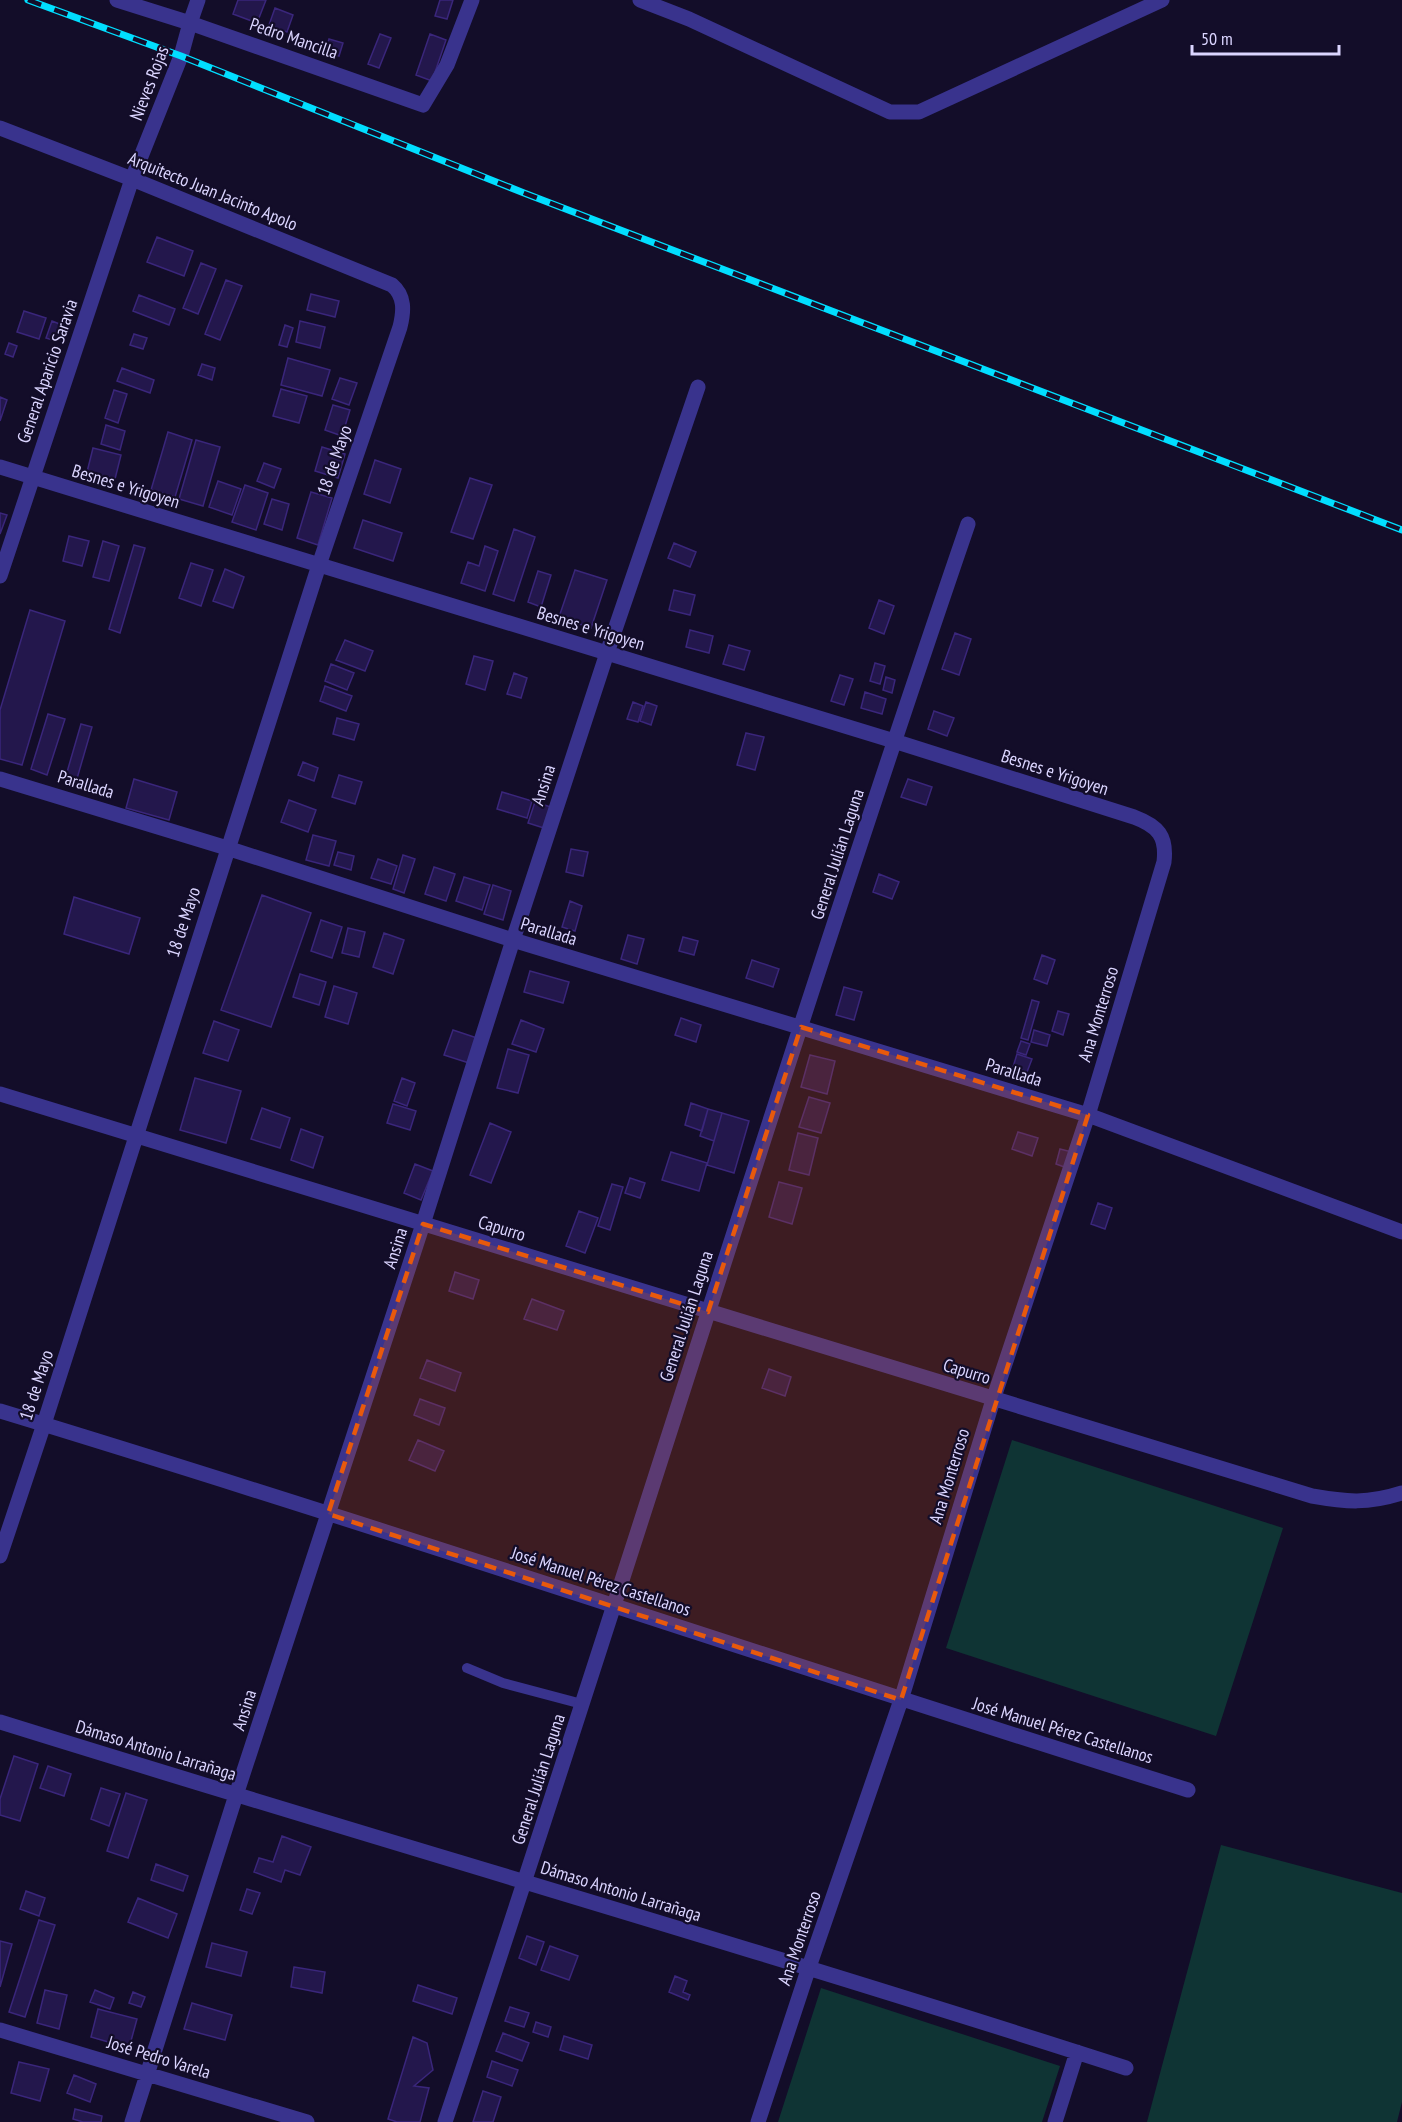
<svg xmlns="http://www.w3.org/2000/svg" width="1402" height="2122" font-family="'PT Sans Narrow',sans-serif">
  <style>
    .green { fill: #0f3434 }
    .building { fill: #23174c; stroke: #3a267b; stroke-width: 1.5 }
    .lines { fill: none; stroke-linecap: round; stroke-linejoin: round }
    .lane { stroke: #39338d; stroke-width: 10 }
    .street { stroke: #39338d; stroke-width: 15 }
    .rail-casing { stroke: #01deff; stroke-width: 7 }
    .rail { stroke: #130d29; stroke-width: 4.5; stroke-dasharray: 14; stroke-linecap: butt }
    .marked { fill: #e8590c; fill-opacity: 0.2; stroke: #e8590c; stroke-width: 4.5; stroke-dasharray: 12 8; stroke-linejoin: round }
    .labels { text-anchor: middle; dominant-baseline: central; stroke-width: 4.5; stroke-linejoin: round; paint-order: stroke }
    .street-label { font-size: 18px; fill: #dbd5ff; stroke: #130d29 }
  </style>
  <rect width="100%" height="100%" fill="#130d29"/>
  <!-- green -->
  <path class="green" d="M 1012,1440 L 1283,1528 L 1216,1736 L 946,1648 Z
    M 1221,1845 L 1402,1893 L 1402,2102 L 1397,2122 L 1147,2122 Z
    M 821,1988 L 1060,2066 L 1042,2122 L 778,2122 Z"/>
  <!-- building -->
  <path class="building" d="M 238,0 L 266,0 L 257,23 L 233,14 Z
    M 440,0 L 453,0 L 447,19 L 435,16 Z
    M 275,8 L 293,15 L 287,32 L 269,25 Z
    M 380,34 L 391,38 L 379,68 L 368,64 Z
    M 430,34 L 446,40 L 432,81 L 416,75 Z
    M 329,39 L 343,43 L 339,56 L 325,52 Z
    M 157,237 L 193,251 L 184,276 L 147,262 Z
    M 201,263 L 216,269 L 198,314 L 183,308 Z
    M 226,280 L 242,286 L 220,340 L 205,334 Z
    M 311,294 L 339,301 L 335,317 L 307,310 Z
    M 139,295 L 175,309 L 169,325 L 133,311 Z
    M 24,311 L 46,318 L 39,339 L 17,332 Z
    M 52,321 L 62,325 L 56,341 L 46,338 Z
    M 300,321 L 325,327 L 320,348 L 296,342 Z
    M 285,325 L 293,328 L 287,347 L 279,345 Z
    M 134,334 L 147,338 L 143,349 L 130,345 Z
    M 9,343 L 17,346 L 13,357 L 5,354 Z
    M 288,358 L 330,370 L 322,396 L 281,385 Z
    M 202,364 L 215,368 L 212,380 L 198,375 Z
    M 122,368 L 154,380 L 150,393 L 117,381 Z
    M 340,378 L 357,383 L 349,405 L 332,399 Z
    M 281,389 L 307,396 L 299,423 L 273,416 Z
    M 114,390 L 127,394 L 118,423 L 105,418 Z
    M 0,397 L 7,400 L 0,421 Z
    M 333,405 L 350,410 L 342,436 L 325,430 Z
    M 106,425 L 125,431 L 120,450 L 101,444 Z
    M 168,432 L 192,440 L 175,497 L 151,490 Z
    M 196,440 L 220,447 L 203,506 L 179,499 Z
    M 322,447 L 345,454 L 338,478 L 315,471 Z
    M 93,448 L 121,455 L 115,479 L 87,472 Z
    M 375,460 L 401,469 L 390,503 L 364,494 Z
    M 264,463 L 281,469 L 274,488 L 257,481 Z
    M 470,478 L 492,485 L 473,539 L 451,532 Z
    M 218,481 L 241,489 L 232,515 L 209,507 Z
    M 245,485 L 268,493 L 256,530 L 232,522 Z
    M 311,492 L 332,498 L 318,545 L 297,538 Z
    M 272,499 L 289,504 L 282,530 L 264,524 Z
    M 0,513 L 7,515 L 0,534 Z
    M 363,520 L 402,533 L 393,561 L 354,548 Z
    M 514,529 L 535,537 L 514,601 L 493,594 Z
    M 69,536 L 89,541 L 82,566 L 63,561 Z
    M 103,541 L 119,546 L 109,581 L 93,577 Z
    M 674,543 L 696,552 L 690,567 L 668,558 Z
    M 134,545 L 145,548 L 120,633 L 109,629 Z
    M 485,546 L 498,551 L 485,591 L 461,583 L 468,562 L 479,566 Z
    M 191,563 L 213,570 L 201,606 L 179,598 Z
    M 225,569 L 244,577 L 233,608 L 213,601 Z
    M 575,570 L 607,580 L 591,628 L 559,617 Z
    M 538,571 L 551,575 L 541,607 L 528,602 Z
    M 674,590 L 695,595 L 690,615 L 669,610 Z
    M 879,600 L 894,606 L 884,634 L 869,628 Z
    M 30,610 L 65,621 L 22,765 L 0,759 L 0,710 Z
    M 690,630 L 713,636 L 709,653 L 686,647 Z
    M 955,633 L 971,639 L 959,675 L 942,669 Z
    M 345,640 L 373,651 L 365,671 L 336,660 Z
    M 729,645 L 750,651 L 744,670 L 723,664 Z
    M 474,656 L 493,661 L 485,690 L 466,684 Z
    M 875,663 L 885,666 L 880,684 L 870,681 Z
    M 331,664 L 354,673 L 347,690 L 325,681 Z
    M 514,673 L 527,678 L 521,698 L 507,694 Z
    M 840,675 L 853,679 L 844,705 L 831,701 Z
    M 886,677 L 895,680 L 892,693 L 883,690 Z
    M 325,686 L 352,696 L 346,711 L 320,701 Z
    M 865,692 L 886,699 L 882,714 L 861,708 Z
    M 633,702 L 643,706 L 638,722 L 627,719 Z
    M 646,702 L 657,706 L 651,725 L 640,721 Z
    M 934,711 L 954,718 L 947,736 L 928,729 Z
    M 48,714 L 65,719 L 47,775 L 31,769 Z
    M 337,718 L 359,724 L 354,740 L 333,734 Z
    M 81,724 L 92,727 L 76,782 L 65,779 Z
    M 746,733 L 764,737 L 755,770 L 737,765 Z
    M 303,762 L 318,768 L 314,781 L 298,775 Z
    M 339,775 L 362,782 L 355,804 L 332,797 Z
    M 134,779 L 177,792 L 169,820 L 126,808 Z
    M 908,779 L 932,787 L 926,805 L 901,797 Z
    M 502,792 L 532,801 L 527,818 L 497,809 Z
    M 289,800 L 316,810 L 308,832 L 281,822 Z
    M 535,802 L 554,808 L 547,829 L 528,823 Z
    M 313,835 L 336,841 L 329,866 L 306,860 Z
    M 571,849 L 588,852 L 583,876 L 566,872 Z
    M 338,852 L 354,856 L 351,870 L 334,865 Z
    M 403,855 L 415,859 L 404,893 L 393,889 Z
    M 378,859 L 397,866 L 391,884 L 371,878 Z
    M 434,867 L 455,874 L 446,901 L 425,894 Z
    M 879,874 L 899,882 L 892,899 L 873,892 Z
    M 464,877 L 490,885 L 482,910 L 456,901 Z
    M 493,885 L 511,891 L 503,920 L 484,914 Z
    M 262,895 L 311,913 L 271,1027 L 221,1010 Z
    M 74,897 L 140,918 L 129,954 L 64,934 Z
    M 570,901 L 582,906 L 575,931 L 562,927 Z
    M 321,920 L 342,927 L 332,958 L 311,951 Z
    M 348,928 L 365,932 L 359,957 L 342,953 Z
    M 384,933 L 404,940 L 393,974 L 373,967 Z
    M 628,935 L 644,939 L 637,964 L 621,959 Z
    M 683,937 L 698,941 L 694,955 L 679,951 Z
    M 1042,955 L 1055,960 L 1047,984 L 1034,979 Z
    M 752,960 L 779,969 L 773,987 L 746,978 Z
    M 530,971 L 569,982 L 563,1003 L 524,992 Z
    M 300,974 L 326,982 L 319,1005 L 293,997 Z
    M 334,986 L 357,993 L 348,1024 L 325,1017 Z
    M 844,987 L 862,992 L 854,1020 L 836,1015 Z
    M 1032,1000 L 1039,1002 L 1028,1040 L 1021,1038 Z
    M 1058,1011 L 1069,1014 L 1063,1035 L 1052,1031 Z
    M 681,1018 L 701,1025 L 696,1042 L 675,1035 Z
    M 521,1020 L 544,1029 L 536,1052 L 512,1044 Z
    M 214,1021 L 239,1030 L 228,1061 L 203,1053 Z
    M 453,1030 L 477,1038 L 469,1063 L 444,1055 Z
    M 1034,1030 L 1050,1035 L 1047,1046 L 1031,1042 Z
    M 1021,1041 L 1030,1044 L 1026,1055 L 1017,1052 Z
    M 508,1049 L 529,1055 L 518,1093 L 497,1088 Z
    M 1017,1054 L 1032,1059 L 1027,1072 L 1013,1067 Z
    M 810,1055 L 835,1061 L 827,1094 L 801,1087 Z
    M 195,1078 L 241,1091 L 226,1143 L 180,1130 Z
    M 402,1078 L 415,1083 L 407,1106 L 394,1101 Z
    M 809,1097 L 830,1103 L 821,1133 L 799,1127 Z
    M 691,1103 L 708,1109 L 702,1131 L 685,1125 Z
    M 393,1104 L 416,1111 L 410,1130 L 387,1123 Z
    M 262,1108 L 290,1118 L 280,1148 L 251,1139 Z
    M 708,1109 L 722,1113 L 714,1141 L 700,1136 Z
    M 722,1113 L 749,1121 L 734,1173 L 707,1165 Z
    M 490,1123 L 511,1132 L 491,1183 L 470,1175 Z
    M 301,1129 L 323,1137 L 313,1168 L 291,1160 Z
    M 1018,1132 L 1038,1138 L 1032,1156 L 1012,1149 Z
    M 798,1133 L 818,1138 L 809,1175 L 789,1170 Z
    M 1060,1149 L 1072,1152 L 1067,1168 L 1056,1164 Z
    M 671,1152 L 707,1163 L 699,1191 L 662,1180 Z
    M 415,1164 L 433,1171 L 421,1200 L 404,1193 Z
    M 630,1178 L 645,1183 L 640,1198 L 625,1193 Z
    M 779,1182 L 802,1188 L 792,1224 L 769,1217 Z
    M 612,1184 L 623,1187 L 610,1230 L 598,1226 Z
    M 1098,1203 L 1112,1208 L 1105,1229 L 1091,1224 Z
    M 579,1211 L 598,1218 L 585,1253 L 566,1246 Z
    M 455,1272 L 479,1280 L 473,1299 L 449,1291 Z
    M 532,1299 L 564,1311 L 557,1330 L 524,1319 Z
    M 427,1360 L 461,1373 L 455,1391 L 420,1378 Z
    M 769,1369 L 791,1377 L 785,1396 L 762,1388 Z
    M 420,1399 L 445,1408 L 439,1425 L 414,1415 Z
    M 418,1440 L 444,1451 L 435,1471 L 409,1460 Z
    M 14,1756 L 38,1764 L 20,1821 L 0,1815 L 0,1799 Z
    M 48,1766 L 71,1774 L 64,1796 L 40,1788 Z
    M 101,1788 L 120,1794 L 109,1826 L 91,1819 Z
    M 126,1793 L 147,1800 L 128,1858 L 107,1851 Z
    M 282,1836 L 311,1847 L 300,1875 L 285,1870 L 281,1882 L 254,1872 L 259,1858 L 273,1862 Z
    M 156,1864 L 188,1876 L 183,1891 L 151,1880 Z
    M 247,1889 L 260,1893 L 252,1914 L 240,1910 Z
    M 26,1891 L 45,1898 L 39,1916 L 20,1909 Z
    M 138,1898 L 177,1914 L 168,1938 L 128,1922 Z
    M 39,1920 L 55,1925 L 25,2017 L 9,2012 Z
    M 527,1936 L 544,1942 L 536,1965 L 519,1958 Z
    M 0,1941 L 12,1944 L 0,1987 Z
    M 212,1943 L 247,1952 L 241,1976 L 206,1967 Z
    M 550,1946 L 578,1956 L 569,1980 L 541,1970 Z
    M 294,1967 L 325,1972 L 322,1993 L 291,1987 Z
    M 675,1976 L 687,1981 L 683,1992 L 690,1995 L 688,2000 L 669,1992 Z
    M 418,1985 L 457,1998 L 452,2014 L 413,2001 Z
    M 45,1990 L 67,1995 L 59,2029 L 37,2023 Z
    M 95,1990 L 114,1998 L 110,2009 L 90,2002 Z
    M 133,1992 L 145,1997 L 141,2007 L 129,2003 Z
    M 192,2003 L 232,2015 L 225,2040 L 184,2029 Z
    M 510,2007 L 529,2013 L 524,2027 L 505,2021 Z
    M 98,2009 L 137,2019 L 129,2048 L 91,2037 Z
    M 536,2022 L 551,2027 L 548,2037 L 533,2032 Z
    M 503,2033 L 529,2043 L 522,2061 L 496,2051 Z
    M 564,2036 L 592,2045 L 588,2059 L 560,2050 Z
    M 413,2037 L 427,2043 L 433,2070 L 414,2086 L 429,2088 L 420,2122 L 397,2122 L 388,2119 Z
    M 492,2061 L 518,2070 L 512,2086 L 487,2077 Z
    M 19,2062 L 49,2069 L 40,2101 L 11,2093 Z
    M 74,2075 L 96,2084 L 90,2102 L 67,2093 Z
    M 483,2091 L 501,2097 L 493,2122 L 473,2122 Z
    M 75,2109 L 102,2116 L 101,2122 L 83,2122 L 73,2119 Z"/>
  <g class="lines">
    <!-- lane -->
    <path class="lane" d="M 467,1668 L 503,1683 L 582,1704"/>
    <!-- street -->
    <path class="street" d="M 117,0 L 190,23 L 423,105 L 447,65 L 472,0
      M 640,0 L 689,19 L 890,112 L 919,112 L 1162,0
      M 0,128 L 132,179 L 392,285 C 405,296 404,311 400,327 L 319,565 L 44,1424 L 0,1556
      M 0,467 L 894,741 L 1134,817 C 1158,826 1167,836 1164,862 L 1088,1115 L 993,1400 L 901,1700 L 809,1967 L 758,2122
      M 0,576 L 132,179 L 181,56 L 190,23 L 198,0
      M 0,779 L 227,848 L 513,940 L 1088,1115 L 1402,1232
      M 0,1094 L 1312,1496 C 1346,1502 1368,1504 1402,1493
      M 0,1411 C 398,1532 792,1666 1188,1790
      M 0,1722 C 375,1839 752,1947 1126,2068
      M 0,2030 L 307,2122
      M 132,2122 L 236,1795 L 423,1224 L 513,940 L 607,653 L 698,387
      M 445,2122 C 623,1590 786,1054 968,524
      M 1055,2122 L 1077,2052"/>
    <defs>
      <path id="rail" d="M 28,0 L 181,56 L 524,193 L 1402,530"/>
    </defs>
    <!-- rail casing -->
    <use href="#rail" class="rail-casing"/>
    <!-- rail -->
    <use href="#rail" class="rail"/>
  </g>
  <!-- marked area -->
  <path class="marked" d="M 801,1027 L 1088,1115 L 901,1700 L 328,1514 L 423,1224 L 708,1312 Z"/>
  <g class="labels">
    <!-- street labels -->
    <g class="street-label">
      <text transform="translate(294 38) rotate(19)">Pedro Mancilla</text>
      <text transform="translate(149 83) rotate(-69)">Nieves Rojas</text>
      <text transform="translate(213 191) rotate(22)">Arquitecto Juan Jacinto Apolo</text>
      <text transform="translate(47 371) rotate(-71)">General Aparicio Saravia</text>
      <text transform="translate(334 460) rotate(-71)">18 de Mayo</text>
      <text transform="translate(126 486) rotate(17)">Besnes e Yrigoyen</text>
      <text transform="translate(591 628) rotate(17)">Besnes e Yrigoyen</text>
      <text transform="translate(1055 772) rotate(18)">Besnes e Yrigoyen</text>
      <text transform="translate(86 784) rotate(17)">Parallada</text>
      <text transform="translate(543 785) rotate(-72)">Ansina</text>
      <text transform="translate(837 854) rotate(-72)">General Julián Laguna</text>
      <text transform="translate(183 922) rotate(-72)">18 de Mayo</text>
      <text transform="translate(549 931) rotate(17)">Parallada</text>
      <text transform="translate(1098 1014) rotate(-73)">Ana Monterroso</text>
      <text transform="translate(1014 1072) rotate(17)">Parallada</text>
      <text transform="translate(502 1228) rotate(17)">Capurro</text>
      <text transform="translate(395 1248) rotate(-72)">Ansina</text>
      <text transform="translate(686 1316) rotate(-72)">General Julián Laguna</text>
      <text transform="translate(967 1371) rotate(17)">Capurro</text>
      <text transform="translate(36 1385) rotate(-72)">18 de Mayo</text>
      <text transform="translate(949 1476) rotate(-73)">Ana Monterroso</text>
      <text transform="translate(601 1581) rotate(18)">José Manuel Pérez Castellanos</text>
      <text transform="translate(244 1710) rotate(-72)">Ansina</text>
      <text transform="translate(1063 1730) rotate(17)">José Manuel Pérez Castellanos</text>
      <text transform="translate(156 1750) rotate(17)">Dámaso Antonio Larrañaga</text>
      <text transform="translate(538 1779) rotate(-72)">General Julián Laguna</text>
      <text transform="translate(621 1891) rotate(17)">Dámaso Antonio Larrañaga</text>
      <text transform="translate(799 1938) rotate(-71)">Ana Monterroso</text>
      <text transform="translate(159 2057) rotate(17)">José Pedro Varela</text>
    </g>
  </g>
  <!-- scale -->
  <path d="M1192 45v9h147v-9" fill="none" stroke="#dbd5ff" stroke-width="3"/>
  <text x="1201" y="45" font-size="18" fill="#dbd5ff" stroke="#130d29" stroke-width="4.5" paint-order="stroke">50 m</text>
</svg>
